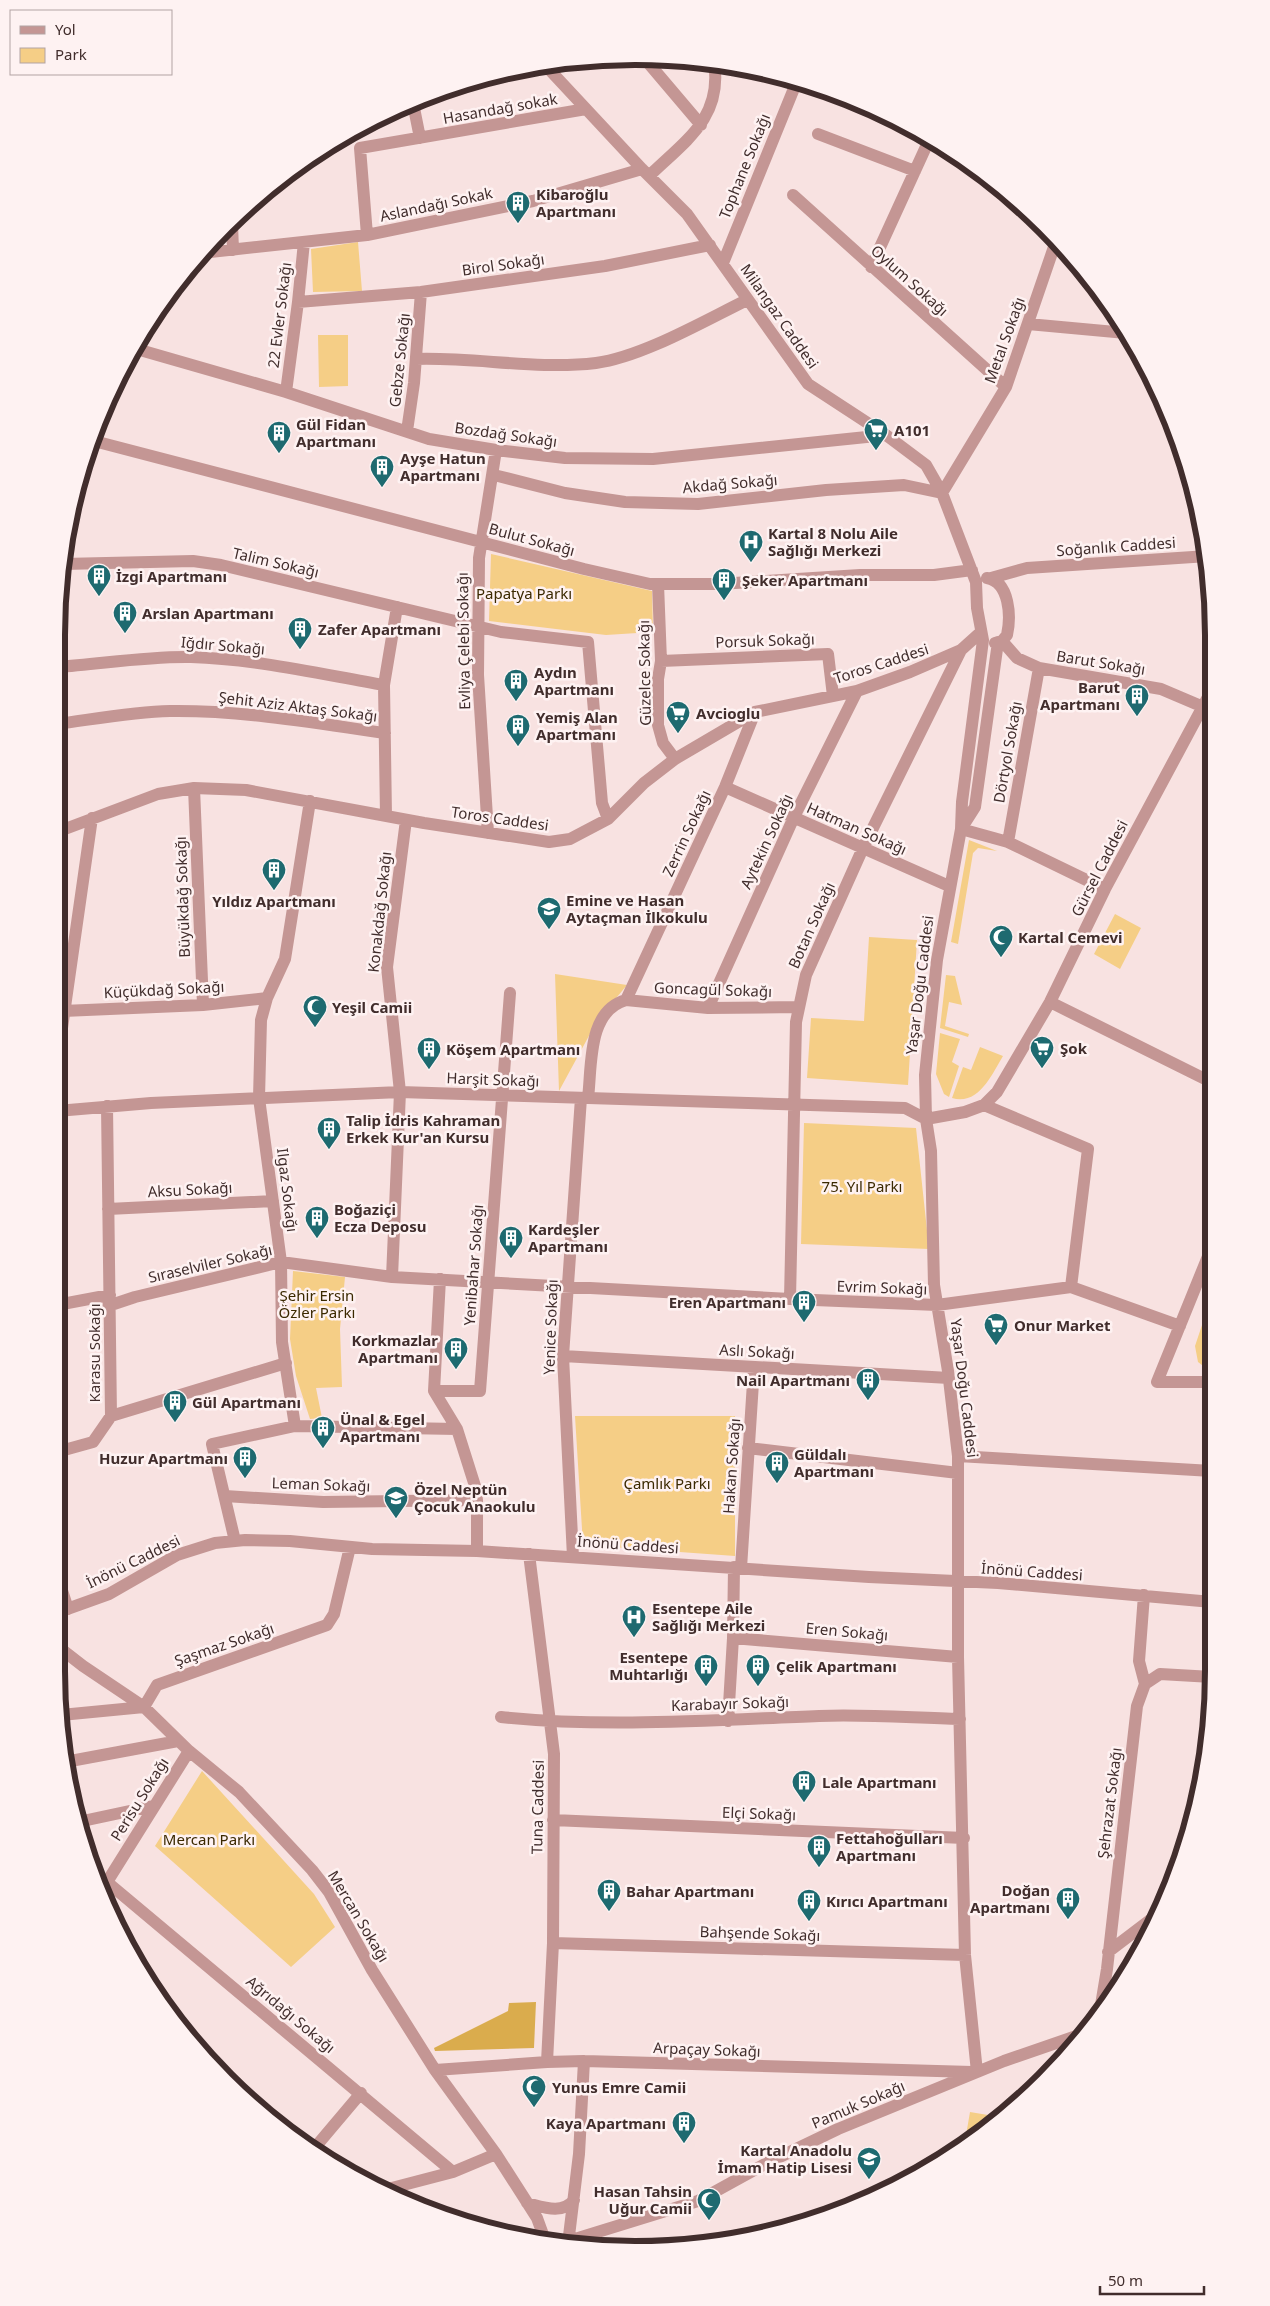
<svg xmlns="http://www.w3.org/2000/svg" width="1270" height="2306" font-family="'Noto Sans',sans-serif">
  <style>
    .green { fill: #f5ce86 }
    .forest { fill: #daac4d }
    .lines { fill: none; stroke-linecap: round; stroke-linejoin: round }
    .minor { stroke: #c49694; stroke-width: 12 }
    .labels { text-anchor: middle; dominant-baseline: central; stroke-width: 5; stroke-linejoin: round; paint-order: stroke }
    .street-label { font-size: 15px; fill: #412d2c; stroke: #fef2f2 }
    .poi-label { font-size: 15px; font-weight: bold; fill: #412d2c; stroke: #fef2f2; text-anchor: start }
    .park-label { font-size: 15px; fill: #3b2900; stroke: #fef2f2 }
    .rim { fill: none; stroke: #412d2c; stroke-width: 6 }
  </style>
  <rect width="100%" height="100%" fill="#f8e2e1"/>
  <!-- green -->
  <path class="green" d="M 358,242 L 362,291 L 313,292 L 311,249 Z
    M 318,335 L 348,335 L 348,386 L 319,387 Z
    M 491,554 L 652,591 L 653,632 L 606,635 L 489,621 Z
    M 969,840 L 997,851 L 978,848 L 973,853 L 958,944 L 951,942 Z
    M 1115,914 L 1141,928 L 1120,969 L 1094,954 Z
    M 869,937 L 917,940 L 908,1085 L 807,1078 L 811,1018 L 864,1021 Z
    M 555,974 L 627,985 L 597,1021 L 559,1091 Z
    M 946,975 L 955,976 L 962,1005 L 949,1002 L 945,1026 L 969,1034 L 968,1037 L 940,1028 Z
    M 940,1033 L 960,1039 L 952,1062 L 959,1066 L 949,1097 L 944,1094 L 936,1074 Z
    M 980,1047 L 1003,1056 C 992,1074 979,1106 952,1098 L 963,1067 L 971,1070 Z
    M 804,1123 L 916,1128 L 929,1249 L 801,1244 Z
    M 293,1271 L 345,1277 L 340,1329 L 342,1387 L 316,1388 L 322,1418 L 310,1419 L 296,1376 L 290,1339 Z
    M 1211,1298 L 1211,1372 L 1198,1362 L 1195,1346 Z
    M 575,1416 L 735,1416 L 735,1556 L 583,1545 Z
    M 202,1771 L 314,1894 L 335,1927 L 291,1967 L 155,1846 Z
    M 970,2112 L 988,2115 L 986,2129 L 964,2147 Z"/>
  <!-- forest -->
  <path class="forest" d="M 536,2002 L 534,2048 L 435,2051 L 434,2048 L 508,2011 L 509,2003 Z"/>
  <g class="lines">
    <!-- minor -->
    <path class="minor" d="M 645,59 L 701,125
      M 546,66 L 642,169 L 687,214 L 808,384 L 886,435 L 926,465 L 942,493 L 976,582 L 977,608 L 983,640 L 962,802 L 961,829 L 937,960 L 925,1075 L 926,1119 L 931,1151 L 934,1285 L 948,1371 L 958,1456 L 958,1657 L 965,1955 L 977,2072
      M 413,103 L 420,138
      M 818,134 L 915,171
      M 649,176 C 685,141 723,118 714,62
      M 793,195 L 1006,387
      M 232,224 L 233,250
      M 367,235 L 360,148 L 586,109
      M 201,253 L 367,235 L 533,201 L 642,169
      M 723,263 L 797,81
      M 871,267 L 930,138
      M 298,302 L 421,292 L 605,266 L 710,245
      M 1028,324 L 1126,333
      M 133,348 L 286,392 L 429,439 L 496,450 L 565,458 L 653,459 L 886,435
      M 416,359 C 476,357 536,370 596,363 C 642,357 704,321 747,300
      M 286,392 L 298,302 L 304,242
      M 407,431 L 414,383 L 421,292
      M 94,441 L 584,569 L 650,584 L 719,584 L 860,575 L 934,575 L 972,570
      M 492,476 L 498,476 L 565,493 L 625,502 L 698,504 L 826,490 L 904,485 L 942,493 L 1006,387 L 1055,244
      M 63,564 L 193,561 L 221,565 L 501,632 L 588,642 L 602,803 L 608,819
      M 987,578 C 1010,582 1011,617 1007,635 L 1002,641 L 995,643
      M 991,578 L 1027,568 L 1208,556
      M 658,584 L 661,661 L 658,679 L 658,725 L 663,743 L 675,759
      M 1002,641 L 1017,658 L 1039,668 L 1161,689 L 1201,706 L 1209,713
      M 661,661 L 828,654 L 833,696
      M 57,667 C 102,664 146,656 191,657 C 256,659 320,674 384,685
      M 57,724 C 95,719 133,712 170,711 C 243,710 314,723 385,733
      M 725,787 L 949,886
      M 194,788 L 203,1005
      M 386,816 L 384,685 L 397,607
      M 961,829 L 975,807 L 998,642
      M 961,829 L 1008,842 L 1105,889
      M 57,832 L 158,794 L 194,788 L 246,790 L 424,823 L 549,842 L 570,839 L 608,819 L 644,783 L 675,759 L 755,712 L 857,691 L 910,672 L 961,650 L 981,632
      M 488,833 L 478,675 L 479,558 L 496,450
      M 1008,842 L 1039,668
      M 626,1000 L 708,1008 L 798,1007
      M 1050,1002 L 1211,1082
      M 708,1008 L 794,817 L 857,691
      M 63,1011 L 203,1005 L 267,998
      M 57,1063 L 92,818
      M 588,1098 C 592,1066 587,1011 626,1000 L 725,787 L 755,712
      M 107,1106 L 111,1416 L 286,1363
      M 57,1111 L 151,1103 L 400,1092 L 905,1108 L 926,1119
      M 926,1119 L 965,1112 L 984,1105 L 997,1092 L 1050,1002 L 1105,889 L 1209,695
      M 108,1209 L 273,1201
      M 1211,1249 L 1157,1382 L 1211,1382
      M 392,1277 L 400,1092 L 387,967 L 406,820
      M 440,1279 L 434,1391 L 457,1429 L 475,1486 L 477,1500 L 477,1551
      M 1071,1287 L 1180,1326
      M 790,1299 L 796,1022 L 806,975 L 863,848 L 961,650
      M 57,1305 L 110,1295
      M 108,1306 L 135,1297 L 281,1262 L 392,1277 L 790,1299 L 937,1305 L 1071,1287 L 1088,1149 L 984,1105
      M 563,1356 L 949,1378
      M 434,1391 L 480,1391 L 510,993
      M 295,1426 L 282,1342 L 281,1262 L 259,1098 L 261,1020 L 267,998 L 285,959 L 310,801
      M 748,1448 L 958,1473
      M 57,1452 L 93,1442 L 111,1416
      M 958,1456 L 1212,1471
      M 225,1496 L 323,1502 L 477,1500
      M 235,1541 L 212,1444 L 295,1426 L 457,1429
      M 529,1554 L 554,1754 L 553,1943 L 547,2062
      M 573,1557 L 563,1356 L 581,1098
      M 741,1568 L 754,1367
      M 56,1572 L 68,1609
      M 56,1613 L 109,1594 L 177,1555 L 215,1543 L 245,1540 L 290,1541 L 372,1549 L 477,1551 L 869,1577 L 998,1583 L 1212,1602
      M 733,1638 L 958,1657
      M 56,1645 L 83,1666 L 144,1707 L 189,1751 L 239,1792 L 312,1870 L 329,1892 L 372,1970 L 435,2070 L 496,2154 L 537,2218 L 545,2240
      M 1145,1684 L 1160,1674 L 1212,1677
      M 61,1715 L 144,1707 L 157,1685 L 327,1625 L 334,1614 L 350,1547
      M 501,1717 C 606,1728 713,1720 819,1716 C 866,1714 913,1718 960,1719
      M 728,1721 L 733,1638 L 734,1567
      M 65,1762 L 178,1741
      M 553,1820 L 964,1838
      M 78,1822 L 153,1806
      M 107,1882 L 453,2172
      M 102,1890 L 189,1751
      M 553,1943 L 965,1955
      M 1108,1952 L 1154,1917
      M 1099,2017 L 1107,1969 L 1137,1706 L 1145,1684 L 1139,1661 L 1144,1595
      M 435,2070 L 547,2062 L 584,2061 L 972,2072
      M 245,2097 L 310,2150
      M 312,2151 L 361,2093
      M 384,2190 L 453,2172 L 496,2154
      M 527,2203 C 543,2207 562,2215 574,2200
      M 562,2243 L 698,2201 L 767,2163 L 838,2129 L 1004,2061 L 1085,2033
      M 568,2244 L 579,2154 L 584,2061"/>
  </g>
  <!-- icons -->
  <defs>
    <symbol id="building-pin" viewBox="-11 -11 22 30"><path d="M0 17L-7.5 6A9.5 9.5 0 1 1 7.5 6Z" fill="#1e6a70" stroke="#fef2f2"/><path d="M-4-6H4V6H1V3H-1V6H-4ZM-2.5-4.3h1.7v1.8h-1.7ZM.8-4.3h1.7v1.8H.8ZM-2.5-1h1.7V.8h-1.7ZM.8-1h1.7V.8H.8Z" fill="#fff"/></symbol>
    <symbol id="supermarket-pin" viewBox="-11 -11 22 30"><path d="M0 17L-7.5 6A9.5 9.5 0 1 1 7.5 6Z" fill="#1e6a70" stroke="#fef2f2"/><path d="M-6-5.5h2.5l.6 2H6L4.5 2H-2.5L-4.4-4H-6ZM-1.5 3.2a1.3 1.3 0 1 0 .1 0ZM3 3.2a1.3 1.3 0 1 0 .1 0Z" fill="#fff"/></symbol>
    <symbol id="hospital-pin" viewBox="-11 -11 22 30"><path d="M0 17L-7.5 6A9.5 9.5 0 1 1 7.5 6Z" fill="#1e6a70" stroke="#fef2f2"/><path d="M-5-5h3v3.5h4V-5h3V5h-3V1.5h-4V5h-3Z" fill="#fff"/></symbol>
    <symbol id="school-pin" viewBox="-11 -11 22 30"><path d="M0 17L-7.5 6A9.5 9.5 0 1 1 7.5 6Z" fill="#1e6a70" stroke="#fef2f2"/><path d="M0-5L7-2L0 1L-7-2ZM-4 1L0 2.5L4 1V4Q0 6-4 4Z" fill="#fff"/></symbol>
    <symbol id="mosque-pin" viewBox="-11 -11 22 30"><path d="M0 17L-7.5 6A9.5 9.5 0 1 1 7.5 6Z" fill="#1e6a70" stroke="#fef2f2"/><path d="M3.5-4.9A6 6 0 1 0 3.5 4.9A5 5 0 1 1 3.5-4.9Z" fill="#fff"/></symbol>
  </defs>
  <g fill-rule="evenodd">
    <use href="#building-pin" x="504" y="189" width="28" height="38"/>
    <use href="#supermarket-pin" x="862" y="416" width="28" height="38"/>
    <use href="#building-pin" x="265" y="419" width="28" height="38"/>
    <use href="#building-pin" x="368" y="453" width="28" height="38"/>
    <use href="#hospital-pin" x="737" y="528" width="28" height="38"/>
    <use href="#building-pin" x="85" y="562" width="28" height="38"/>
    <use href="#building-pin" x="710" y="566" width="28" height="38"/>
    <use href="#building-pin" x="111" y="599" width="28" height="38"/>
    <use href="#building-pin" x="286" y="615" width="28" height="38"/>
    <use href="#building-pin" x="502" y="667" width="28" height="38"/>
    <use href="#building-pin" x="1123" y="682" width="28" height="38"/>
    <use href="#supermarket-pin" x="664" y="699" width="28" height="38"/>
    <use href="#building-pin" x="504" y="712" width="28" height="38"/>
    <use href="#building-pin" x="260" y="856" width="28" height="38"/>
    <use href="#school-pin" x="535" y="895" width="28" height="38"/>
    <use href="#mosque-pin" x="987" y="923" width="28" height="38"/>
    <use href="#mosque-pin" x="301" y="993" width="28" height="38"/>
    <use href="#supermarket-pin" x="1028" y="1034" width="28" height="38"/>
    <use href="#building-pin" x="415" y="1035" width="28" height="38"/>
    <use href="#building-pin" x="315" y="1115" width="28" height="38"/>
    <use href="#building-pin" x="303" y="1204" width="28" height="38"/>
    <use href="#building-pin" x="497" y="1224" width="28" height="38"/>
    <use href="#building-pin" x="790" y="1288" width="28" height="38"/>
    <use href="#supermarket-pin" x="982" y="1311" width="28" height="38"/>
    <use href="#building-pin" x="442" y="1335" width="28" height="38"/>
    <use href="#building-pin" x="854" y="1366" width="28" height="38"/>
    <use href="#building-pin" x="161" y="1388" width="28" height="38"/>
    <use href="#building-pin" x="309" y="1414" width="28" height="38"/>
    <use href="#building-pin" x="231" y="1444" width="28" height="38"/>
    <use href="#building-pin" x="763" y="1449" width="28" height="38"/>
    <use href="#school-pin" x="382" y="1484" width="28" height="38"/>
    <use href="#hospital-pin" x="620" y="1603" width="28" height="38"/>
    <use href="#building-pin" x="692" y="1652" width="28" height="38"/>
    <use href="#building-pin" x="744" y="1652" width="28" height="38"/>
    <use href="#building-pin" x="790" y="1768" width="28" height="38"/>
    <use href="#building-pin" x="805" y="1833" width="28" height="38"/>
    <use href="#building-pin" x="595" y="1877" width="28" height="38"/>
    <use href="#building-pin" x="1054" y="1885" width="28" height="38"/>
    <use href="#building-pin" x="795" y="1887" width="28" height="38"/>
    <use href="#mosque-pin" x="520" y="2073" width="28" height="38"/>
    <use href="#building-pin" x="670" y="2109" width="28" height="38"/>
    <use href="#school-pin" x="855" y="2145" width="28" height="38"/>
    <use href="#mosque-pin" x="695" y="2186" width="28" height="38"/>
  </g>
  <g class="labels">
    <!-- street labels -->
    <g class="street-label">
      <text transform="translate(500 108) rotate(-10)">Hasandağ sokak</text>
      <text transform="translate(744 166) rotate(-68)">Tophane Sokağı</text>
      <text transform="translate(436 204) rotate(-12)">Aslandağı Sokak</text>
      <text transform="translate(503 264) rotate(-8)">Birol Sokağı</text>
      <text transform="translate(910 280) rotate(42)">Oylum Sokağı</text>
      <text transform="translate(279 315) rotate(-83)">22 Evler Sokağı</text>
      <text transform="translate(780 316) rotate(55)">Milangaz Caddesi</text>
      <text transform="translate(1004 340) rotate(-70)">Metal Sokağı</text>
      <text transform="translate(399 360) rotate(-84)">Gebze Sokağı</text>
      <text transform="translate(506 434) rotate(8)">Bozdağ Sokağı</text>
      <text transform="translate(730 483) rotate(-5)">Akdağ Sokağı</text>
      <text transform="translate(532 539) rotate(15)">Bulut Sokağı</text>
      <text transform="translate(1116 546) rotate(-4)">Soğanlık Caddesi</text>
      <text transform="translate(276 562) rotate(13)">Talim Sokağı</text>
      <text transform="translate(765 640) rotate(-2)">Porsuk Sokağı</text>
      <text transform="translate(463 641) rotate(-91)">Evliya Çelebi Sokağı</text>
      <text transform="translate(223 645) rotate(5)">Iğdır Sokağı</text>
      <text transform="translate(1101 662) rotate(9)">Barut Sokağı</text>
      <text transform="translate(881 663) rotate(-18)">Toros Caddesi</text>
      <text transform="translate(644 673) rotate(-91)">Güzelce Sokağı</text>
      <text transform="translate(298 706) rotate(7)">Şehit Aziz Aktaş Sokağı</text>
      <text transform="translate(1007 752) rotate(-80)">Dörtyol Sokağı</text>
      <text transform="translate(500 818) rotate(8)">Toros Caddesi</text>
      <text transform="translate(857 828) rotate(24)">Hatman Sokağı</text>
      <text transform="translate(686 833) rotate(-65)">Zerrin Sokağı</text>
      <text transform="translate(766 841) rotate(-65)">Aytekin Sokağı</text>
      <text transform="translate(1099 868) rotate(-63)">Gürsel Caddesi</text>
      <text transform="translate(182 897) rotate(-92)">Büyükdağ Sokağı</text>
      <text transform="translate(379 912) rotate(-84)">Konakdağ Sokağı</text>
      <text transform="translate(811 925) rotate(-66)">Botan Sokağı</text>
      <text transform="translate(919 985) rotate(-83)">Yaşar Doğu Caddesi</text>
      <text transform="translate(164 989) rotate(-3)">Küçükdağ Sokağı</text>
      <text transform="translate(713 989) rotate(2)">Goncagül Sokağı</text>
      <text transform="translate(493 1079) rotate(2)">Harşit Sokağı</text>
      <text transform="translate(190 1189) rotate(-3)">Aksu Sokağı</text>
      <text transform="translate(288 1190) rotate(83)">Ilgaz Sokağı</text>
      <text transform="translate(210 1263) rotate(-13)">Sıraselviler Sokağı</text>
      <text transform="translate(473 1265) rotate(-86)">Yenibahar Sokağı</text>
      <text transform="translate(882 1287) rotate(2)">Evrim Sokağı</text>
      <text transform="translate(550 1327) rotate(-88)">Yenice Sokağı</text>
      <text transform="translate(757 1351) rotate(3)">Aslı Sokağı</text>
      <text transform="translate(94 1353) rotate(-90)">Karasu Sokağı</text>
      <text transform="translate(965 1388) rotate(83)">Yaşar Doğu Caddesi</text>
      <text transform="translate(731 1466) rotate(-86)">Hakan Sokağı</text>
      <text transform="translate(321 1484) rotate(2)">Leman Sokağı</text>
      <text transform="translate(628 1544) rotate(4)">İnönü Caddesi</text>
      <text transform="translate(133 1561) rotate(-26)">İnönü Caddesi</text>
      <text transform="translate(1032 1571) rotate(4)">İnönü Caddesi</text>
      <text transform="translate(847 1631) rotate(5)">Eren Sokağı</text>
      <text transform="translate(224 1644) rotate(-19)">Şaşmaz Sokağı</text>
      <text transform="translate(730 1703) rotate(-2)">Karabayır Sokağı</text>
      <text transform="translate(139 1799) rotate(-58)">Perisu Sokağı</text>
      <text transform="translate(1109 1803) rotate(-83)">Şehrazat Sokağı</text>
      <text transform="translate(537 1807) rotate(-89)">Tuna Caddesi</text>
      <text transform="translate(759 1813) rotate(2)">Elçi Sokağı</text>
      <text transform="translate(359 1916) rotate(59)">Mercan Sokağı</text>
      <text transform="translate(760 1933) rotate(2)">Bahşende Sokağı</text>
      <text transform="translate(291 2014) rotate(40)">Ağrıdağı Sokağı</text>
      <text transform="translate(707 2049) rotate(2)">Arpaçay Sokağı</text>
      <text transform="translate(858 2104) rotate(-23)">Pamuk Sokağı</text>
    </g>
    <!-- poi labels -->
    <g class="poi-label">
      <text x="536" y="194">Kibaroğlu<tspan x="536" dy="17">Apartmanı</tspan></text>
      <text x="296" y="424">Gül Fidan<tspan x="296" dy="17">Apartmanı</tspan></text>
      <text x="894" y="430">A101</text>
      <text x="400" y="458">Ayşe Hatun<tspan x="400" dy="17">Apartmanı</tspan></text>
      <text x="768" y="533">Kartal 8 Nolu Aile<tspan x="768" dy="17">Sağlığı Merkezi</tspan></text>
      <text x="116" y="576">İzgi Apartmanı</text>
      <text x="742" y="580">Şeker Apartmanı</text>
      <text x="142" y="613">Arslan Apartmanı</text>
      <text x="318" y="629">Zafer Apartmanı</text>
      <text x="534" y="672">Aydın<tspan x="534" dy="17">Apartmanı</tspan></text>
      <text x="1120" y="687" text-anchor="end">Barut<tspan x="1120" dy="17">Apartmanı</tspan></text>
      <text x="696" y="713">Avcioglu</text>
      <text x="536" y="717">Yemiş Alan<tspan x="536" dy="17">Apartmanı</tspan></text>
      <text x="566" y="900">Emine ve Hasan<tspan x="566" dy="17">Aytaçman İlkokulu</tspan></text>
      <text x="274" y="901" text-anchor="middle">Yıldız Apartmanı</text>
      <text x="1018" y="937">Kartal Cemevi</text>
      <text x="332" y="1007">Yeşil Camii</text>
      <text x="1060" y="1048">Şok</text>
      <text x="446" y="1049">Köşem Apartmanı</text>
      <text x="346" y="1120">Talip İdris Kahraman<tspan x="346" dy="17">Erkek Kur'an Kursu</tspan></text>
      <text x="334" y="1209">Boğaziçi<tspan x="334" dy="17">Ecza Deposu</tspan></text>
      <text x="528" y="1229">Kardeşler<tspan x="528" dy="17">Apartmanı</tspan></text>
      <text x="786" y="1302" text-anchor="end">Eren Apartmanı</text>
      <text x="1014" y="1325">Onur Market</text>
      <text x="438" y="1340" text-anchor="end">Korkmazlar<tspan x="438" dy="17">Apartmanı</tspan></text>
      <text x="850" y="1380" text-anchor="end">Nail Apartmanı</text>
      <text x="192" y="1402">Gül Apartmanı</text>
      <text x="340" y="1419">Ünal &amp; Egel<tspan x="340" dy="17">Apartmanı</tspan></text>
      <text x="794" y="1454">Güldalı<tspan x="794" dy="17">Apartmanı</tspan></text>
      <text x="228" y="1458" text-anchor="end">Huzur Apartmanı</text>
      <text x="414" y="1489">Özel Neptün<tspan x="414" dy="17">Çocuk Anaokulu</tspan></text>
      <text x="652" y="1608">Esentepe Aile<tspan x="652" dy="17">Sağlığı Merkezi</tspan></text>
      <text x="688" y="1657" text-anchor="end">Esentepe<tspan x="688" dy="17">Muhtarlığı</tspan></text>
      <text x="776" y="1666">Çelik Apartmanı</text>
      <text x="822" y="1782">Lale Apartmanı</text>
      <text x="836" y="1838">Fettahoğulları<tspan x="836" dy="17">Apartmanı</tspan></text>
      <text x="1050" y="1890" text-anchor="end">Doğan<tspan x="1050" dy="17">Apartmanı</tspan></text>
      <text x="626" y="1891">Bahar Apartmanı</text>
      <text x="826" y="1901">Kırıcı Apartmanı</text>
      <text x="552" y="2087">Yunus Emre Camii</text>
      <text x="666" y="2123" text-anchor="end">Kaya Apartmanı</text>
      <text x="852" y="2150" text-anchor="end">Kartal Anadolu<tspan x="852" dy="17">İmam Hatip Lisesi</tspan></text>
      <text x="692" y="2191" text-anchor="end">Hasan Tahsin<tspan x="692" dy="17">Uğur Camii</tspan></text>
    </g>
    <!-- park labels -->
    <g class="park-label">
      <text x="524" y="593">Papatya Parkı</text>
      <text x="862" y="1186">75. Yıl Parkı</text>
      <text x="317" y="1295">Şehir Ersin<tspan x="317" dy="17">Özler Parkı</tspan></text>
      <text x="667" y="1483">Çamlık Parkı</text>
      <text x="209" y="1839">Mercan Parkı</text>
    </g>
  </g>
  <!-- crop -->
  <path d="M0 0H1270V2306H0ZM635 65H635A570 570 0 0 1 1205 635V1671A570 570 0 0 1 635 2241H635A570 570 0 0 1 65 1671V635A570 570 0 0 1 635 65Z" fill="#fef2f2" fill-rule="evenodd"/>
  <path class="rim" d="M635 65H635A570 570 0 0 1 1205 635V1671A570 570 0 0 1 635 2241H635A570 570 0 0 1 65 1671V635A570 570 0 0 1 635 65Z"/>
  <!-- legend -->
  <rect x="10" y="10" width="162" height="65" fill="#fef2f2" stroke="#b2a3a3"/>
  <rect x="20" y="26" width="25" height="8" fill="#c49694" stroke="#b2a3a3"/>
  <text x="55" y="35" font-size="15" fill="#412d2c">Yol</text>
  <rect x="20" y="48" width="25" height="15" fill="#f5ce86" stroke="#b2a3a3"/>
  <text x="55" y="60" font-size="15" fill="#412d2c">Park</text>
  <!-- scale -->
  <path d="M1100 2286v8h104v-8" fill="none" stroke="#412d2c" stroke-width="2.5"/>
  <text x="1108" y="2286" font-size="15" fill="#412d2c" stroke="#fef2f2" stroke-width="4" paint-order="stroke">50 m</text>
</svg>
